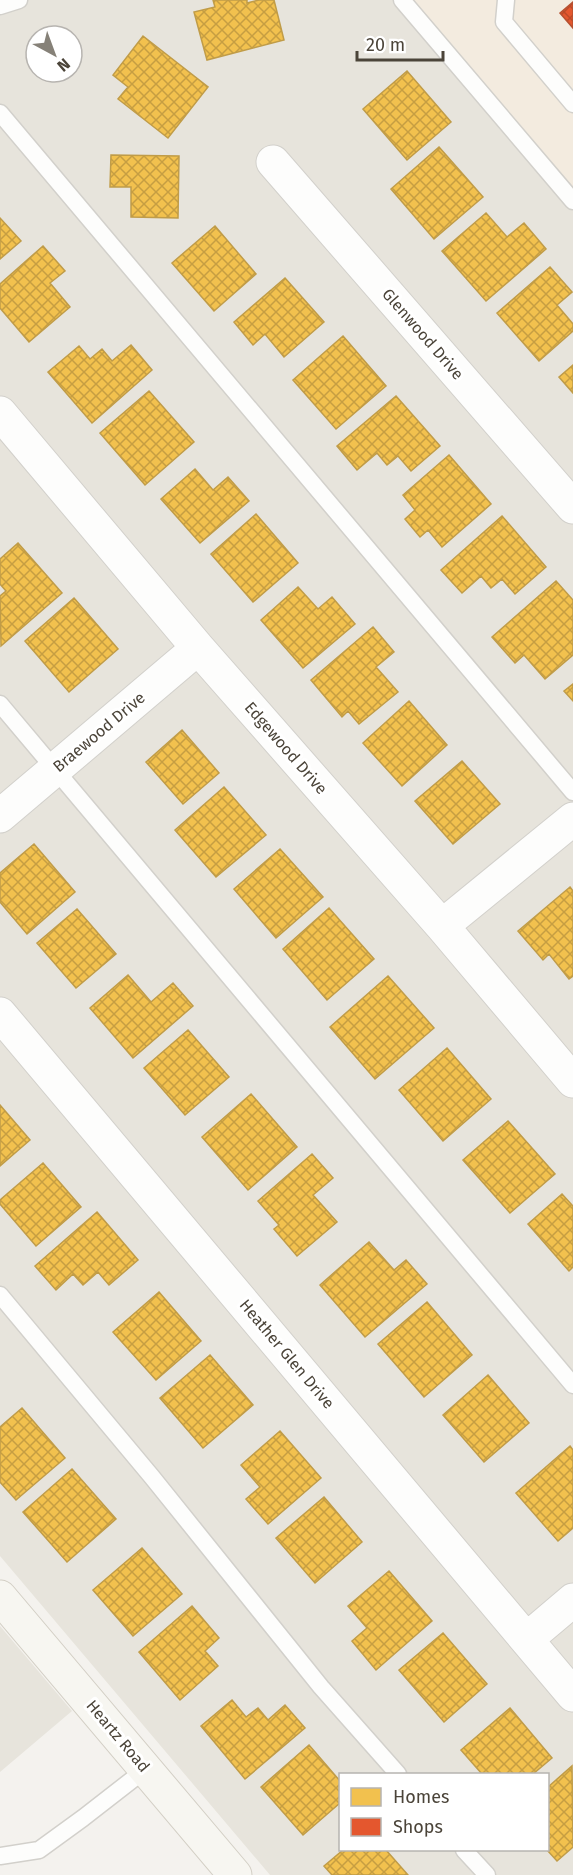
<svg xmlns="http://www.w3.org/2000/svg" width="573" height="1875" font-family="'Fira Sans',sans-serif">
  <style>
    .residential { fill: #e7e4dc; fill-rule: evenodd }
    .commercial { fill: #f3ebdf }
    .homes { fill: url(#homes-cross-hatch); stroke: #c09c48; stroke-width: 1.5 }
    .shops { fill: url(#shops-cross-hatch); stroke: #b65131; stroke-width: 1.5 }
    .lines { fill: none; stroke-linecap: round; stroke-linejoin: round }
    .lane-casing { stroke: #d2d0cb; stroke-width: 19 }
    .street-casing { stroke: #d2d0cb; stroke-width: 35 }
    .secondary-casing { stroke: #d3cfc5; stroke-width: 35 }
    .lane { stroke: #fdfdfc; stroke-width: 16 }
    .street { stroke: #fdfdfc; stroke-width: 33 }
    .secondary { stroke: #f7f6f1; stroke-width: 33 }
    .labels { text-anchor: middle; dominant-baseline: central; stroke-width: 6; stroke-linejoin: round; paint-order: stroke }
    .street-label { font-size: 16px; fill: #4b4439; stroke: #fff }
  </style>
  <defs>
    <pattern id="homes-cross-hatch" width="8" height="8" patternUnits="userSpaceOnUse" patternTransform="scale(1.5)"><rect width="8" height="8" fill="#f2c14e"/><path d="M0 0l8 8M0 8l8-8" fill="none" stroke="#c69e42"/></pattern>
    <pattern id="shops-cross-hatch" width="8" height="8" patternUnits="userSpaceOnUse" patternTransform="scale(1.5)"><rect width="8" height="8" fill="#e4572e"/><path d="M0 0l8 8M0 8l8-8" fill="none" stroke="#bb4a28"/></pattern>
  </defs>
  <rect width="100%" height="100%" fill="#f4f2ee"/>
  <!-- residential -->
  <path class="residential" d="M 0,0 L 411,0 L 573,187 L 573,1875 L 270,1875 L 0,1556 ZM 36,36 L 72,36 L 72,72 L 36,72 ZM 340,1774 L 548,1774 L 548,1850 L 340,1850 Z
    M 0,1626 L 72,1711 L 0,1772 Z"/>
  <!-- commercial -->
  <path class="commercial" d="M 411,0 L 573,0 L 573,187 Z"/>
  <!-- homes -->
  <path class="homes" d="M 213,0 L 247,0 L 247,3 L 259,0 L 274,0 L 284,40 L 207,60 L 194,12 L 215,7 Z
    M 143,36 L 208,87 L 168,138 L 118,99 L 128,87 L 113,75 Z
    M 407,71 L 451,122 L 407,160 L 363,109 Z
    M 439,147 L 483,197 L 434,239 L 391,189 Z
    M 111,155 L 179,156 L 178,218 L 131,217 L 131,187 L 110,187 Z
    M 486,213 L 507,237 L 524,223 L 546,249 L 486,301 L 442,251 Z
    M 0,218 L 21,241 L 0,259 Z
    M 215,226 L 256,274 L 214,311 L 172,263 Z
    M 43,246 L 65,271 L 50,283 L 70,307 L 29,342 L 0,308 L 0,284 Z
    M 550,267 L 572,292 L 557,305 L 573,324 L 573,331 L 539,361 L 497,313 Z
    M 285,278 L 324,322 L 284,357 L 265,334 L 253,345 L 234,322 Z
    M 343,336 L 386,386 L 336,429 L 293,380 Z
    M 131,345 L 152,370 L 92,423 L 48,372 L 79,346 L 90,359 L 102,349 L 112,361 Z
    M 573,365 L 573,393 L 559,377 Z
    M 149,391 L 194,442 L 145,485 L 100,433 Z
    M 396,396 L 440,446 L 411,471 L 398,456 L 387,465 L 377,453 L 357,470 L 337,446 Z
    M 449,455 L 491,504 L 442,547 L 428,530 L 420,537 L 405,519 L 415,510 L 403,495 Z
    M 195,469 L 213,490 L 228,477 L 249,501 L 200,543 L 161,499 Z
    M 256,514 L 298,563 L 253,602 L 211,554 Z
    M 502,516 L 546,567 L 515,594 L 502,579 L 491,588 L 481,576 L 462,593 L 441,570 Z
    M 18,543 L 62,593 L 1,646 L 0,596 L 6,591 L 0,584 L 0,559 Z
    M 556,581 L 573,600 L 573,655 L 545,679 L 524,655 L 515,663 L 492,637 Z
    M 298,587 L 318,609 L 332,597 L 355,624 L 303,668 L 261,620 Z
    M 74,598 L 118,649 L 69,692 L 25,641 Z
    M 373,627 L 394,652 L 376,667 L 398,692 L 359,724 L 348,711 L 342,717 L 311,680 Z
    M 573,684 L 573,701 L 564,691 Z
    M 409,701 L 447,745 L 402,786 L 363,743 Z
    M 182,730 L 219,773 L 183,804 L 146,762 Z
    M 462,761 L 500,804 L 453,844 L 415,801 Z
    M 224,787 L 266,835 L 216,877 L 175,830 Z
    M 34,844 L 75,892 L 27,934 L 0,902 L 0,873 Z
    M 280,849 L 323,897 L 276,938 L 234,889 Z
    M 570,887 L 573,891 L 573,976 L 569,979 L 549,954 L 543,960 L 518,931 Z
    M 329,908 L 374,959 L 327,1000 L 283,949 Z
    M 77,909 L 116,954 L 76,988 L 37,943 Z
    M 128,975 L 151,1002 L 173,983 L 193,1006 L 133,1058 L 90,1008 Z
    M 388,976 L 434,1028 L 375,1079 L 330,1027 Z
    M 188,1030 L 229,1077 L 185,1115 L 144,1068 Z
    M 447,1048 L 491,1099 L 443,1141 L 399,1090 Z
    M 251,1094 L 297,1147 L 248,1190 L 202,1137 Z
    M 0,1105 L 30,1140 L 0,1166 Z
    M 508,1121 L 555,1174 L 510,1213 L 463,1160 Z
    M 312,1154 L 333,1178 L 313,1195 L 337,1222 L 297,1256 L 274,1229 L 279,1225 L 258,1201 Z
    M 43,1163 L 81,1207 L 36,1246 L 0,1204 L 0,1200 Z
    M 562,1194 L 573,1206 L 573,1267 L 569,1271 L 528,1224 Z
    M 97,1212 L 138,1260 L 109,1285 L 98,1272 L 83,1285 L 73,1274 L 56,1290 L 35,1266 Z
    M 369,1242 L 394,1270 L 406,1260 L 427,1284 L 365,1337 L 320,1285 Z
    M 159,1292 L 201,1341 L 156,1380 L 113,1332 Z
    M 427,1302 L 472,1355 L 424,1397 L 378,1344 Z
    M 210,1355 L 253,1405 L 203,1448 L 160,1398 Z
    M 488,1375 L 529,1423 L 484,1462 L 443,1415 Z
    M 22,1408 L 65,1458 L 16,1500 L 0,1482 L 0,1427 Z
    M 280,1431 L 321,1478 L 268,1524 L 246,1499 L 260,1487 L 241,1465 Z
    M 570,1446 L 573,1450 L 573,1528 L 558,1541 L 516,1493 Z
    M 72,1469 L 116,1519 L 67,1562 L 23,1512 Z
    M 324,1497 L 362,1542 L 315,1583 L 276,1538 Z
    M 142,1548 L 182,1594 L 133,1636 L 93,1590 Z
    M 389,1571 L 432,1621 L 376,1670 L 352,1641 L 367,1628 L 348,1606 Z
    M 192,1606 L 219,1638 L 205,1651 L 218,1666 L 180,1700 L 139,1652 Z
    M 443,1633 L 487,1684 L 444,1722 L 399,1670 Z
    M 232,1700 L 246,1717 L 258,1708 L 268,1720 L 285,1705 L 305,1728 L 245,1779 L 201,1726 Z
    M 510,1708 L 552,1758 L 533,1774 L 482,1774 L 461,1750 Z
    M 309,1745 L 340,1781 L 340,1803 L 303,1835 L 261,1787 Z
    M 572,1766 L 573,1847 L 557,1861 L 547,1850 L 548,1787 Z
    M 343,1850 L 386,1850 L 408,1875 L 332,1875 L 324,1866 Z"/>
  <!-- shops -->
  <path class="shops" d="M 573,2 L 573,28 L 560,13 Z"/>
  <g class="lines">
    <defs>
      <path id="lane" d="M 402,0 L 573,201
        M 506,0 L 504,22 L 573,104
        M 0,6 L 19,0
        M 0,113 L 573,792
        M 0,704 L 573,1385
        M 0,1295 L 152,1477 L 321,1687 L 398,1774
        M 464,1850 L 487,1875
        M 0,1856 L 39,1850 L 83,1818 L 146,1769"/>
      <path id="street" d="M 273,162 L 573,507
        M 0,413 L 198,648 L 442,926 L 573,1081
        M 0,816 L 198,648
        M 442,926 L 573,819
        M 0,1014 L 573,1695
        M 527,1639 L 573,1600"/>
      <path id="secondary" d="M 0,1597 L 235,1875"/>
    </defs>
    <!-- lane casing -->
    <use href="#lane" class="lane-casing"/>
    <!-- street casing -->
    <use href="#street" class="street-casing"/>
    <!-- secondary casing -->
    <use href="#secondary" class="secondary-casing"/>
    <!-- lane -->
    <use href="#lane" class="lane"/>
    <!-- street -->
    <use href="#street" class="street"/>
    <!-- secondary -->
    <use href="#secondary" class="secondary"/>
  </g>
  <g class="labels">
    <!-- street labels -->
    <g class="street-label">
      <text transform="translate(423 334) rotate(49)">Glenwood Drive</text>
      <text transform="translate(99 732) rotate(-40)">Braewood Drive</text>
      <text transform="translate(286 748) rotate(49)">Edgewood Drive</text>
      <text transform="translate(287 1354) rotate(50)">Heather Glen Drive</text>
      <text transform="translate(118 1736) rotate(50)">Heartz Road</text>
    </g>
  </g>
  <!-- legend -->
  <rect x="339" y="1773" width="210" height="78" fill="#ffffff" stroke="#b7b4b0" stroke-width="1.5"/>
  <rect x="351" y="1788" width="30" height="18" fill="#f2c14e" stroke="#b7b4b0" stroke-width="1.5"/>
  <text x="393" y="1803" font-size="18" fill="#4b4439">Homes</text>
  <rect x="351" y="1818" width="30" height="18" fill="#e4572e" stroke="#b7b4b0" stroke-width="1.5"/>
  <text x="393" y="1833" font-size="18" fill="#4b4439">Shops</text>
  <!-- north arrow -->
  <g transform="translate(54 54) rotate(139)"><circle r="28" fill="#ffffff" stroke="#b7b4b0" stroke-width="1.5"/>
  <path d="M0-4.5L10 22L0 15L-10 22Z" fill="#868178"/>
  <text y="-9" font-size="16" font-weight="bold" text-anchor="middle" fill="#4b4439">N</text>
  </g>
  <!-- scale -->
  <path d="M357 51v9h86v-9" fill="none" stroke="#4b4439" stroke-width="3"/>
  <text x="366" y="51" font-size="18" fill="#4b4439" stroke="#ffffff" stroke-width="4.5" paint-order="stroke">20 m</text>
</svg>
